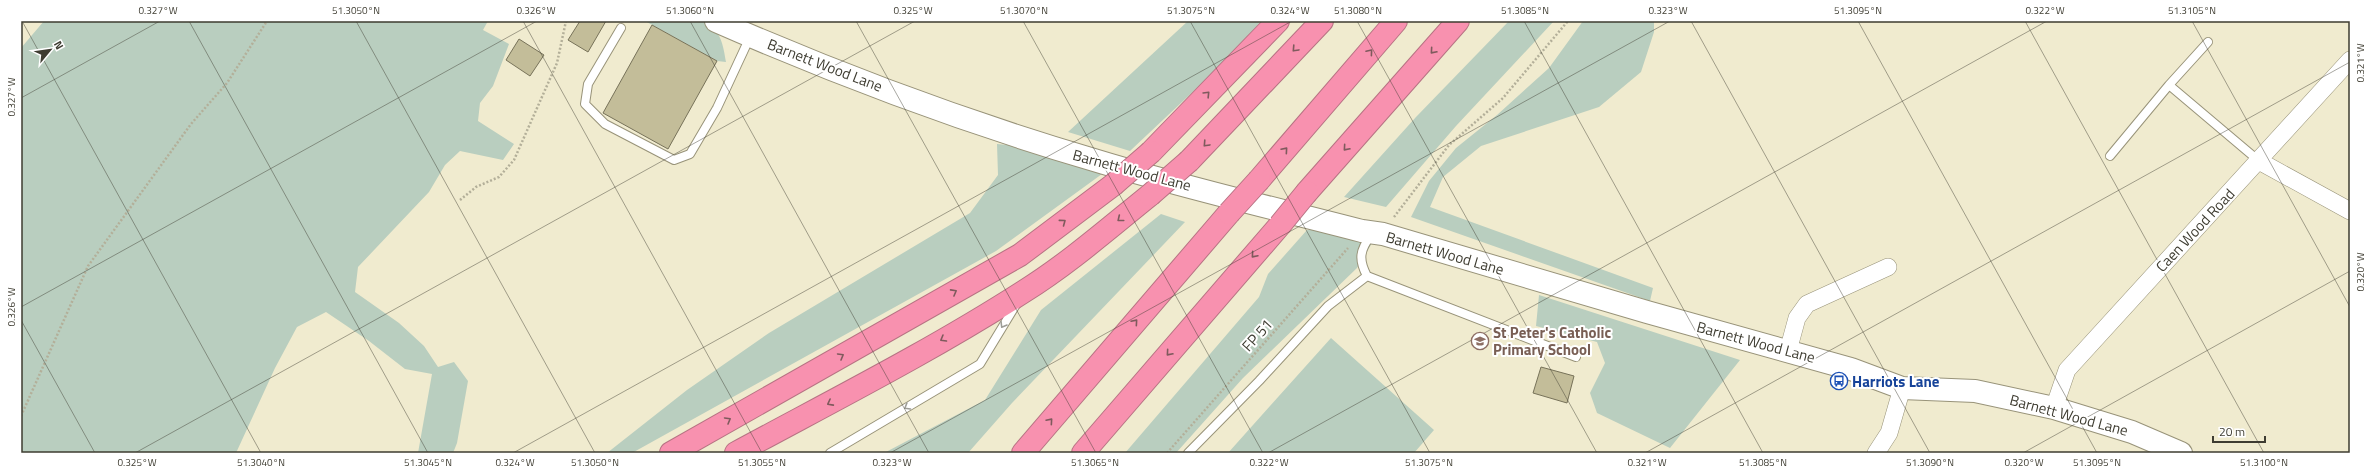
<svg xmlns="http://www.w3.org/2000/svg" width="2371" height="474" font-family="'Titillium Web',sans-serif">
  <style>
    .green { fill: #b9cebf }
    .building { fill: #c3bd99; stroke: #777259 }
    .lines { fill: none; stroke-linecap: round; stroke-linejoin: round }
    .lane-casing { stroke: #989379; stroke-width: 10 }
    .street-casing { stroke: #989379; stroke-width: 18 }
    .secondary-casing { stroke: #989379; stroke-width: 24 }
    .highway-casing { stroke: #b77383; stroke-width: 24 }
    .path { stroke: #b3af99; stroke-width: 2.5; stroke-dasharray: 2 2; stroke-linecap: butt }
    .lane { stroke: #fff; stroke-width: 8 }
    .street { stroke: #fff; stroke-width: 17 }
    .secondary { stroke: #fff; stroke-width: 22 }
    .highway { stroke: #f891af; stroke-width: 22 }
    .highway-bridge-casing { stroke: #b77383; stroke-width: 24; stroke-linecap: butt }
    .highway-bridge { stroke: #f891af; stroke-width: 22 }
    .oneway { stroke: #7f5a5d }
    .oneway2 { stroke: #9e9e98 }
    .ticks { fill: none; stroke: #3e3c31; stroke-width: 1; stroke-opacity: 0.45 }
    .labels { text-anchor: middle; dominant-baseline: central; stroke-width: 4; stroke-linejoin: round; paint-order: stroke }
    .street-label { font-size: 15px; fill: #3e3c31; stroke: #fff }
    .education-label { font-size: 15px; font-weight: bold; fill: #785e54; stroke: #fff; text-anchor: start }
    .transit-label { font-size: 15px; font-weight: bold; fill: #164399; stroke: #fff; text-anchor: start }
    .neatline { fill: none; stroke: #3e3c31; stroke-width: 1.5 }
    .ticks-label { font-size: 10px; text-anchor: middle; fill: #3e3c31 }
  </style>
  <rect width="100%" height="100%" fill="#f0ebcf"/>
  <!-- green -->
  <path class="green" d="M 44,21 L 488,21 L 483,30 L 509,44 L 493,86 L 480,103 L 478,121 L 514,144 L 503,160 L 460,151 L 445,165 L 429,192 L 358,267 L 355,292 L 399,323 L 424,346 L 438,367 L 454,362 L 468,381 L 457,443 L 453,453 L 418,453 L 432,374 L 405,369 L 369,341 L 326,312 L 297,327 L 275,368 L 236,453 L 21,453 L 21,48 Z
    M 645,21 L 702,21 C 721,29 723,44 726,62 L 717,61 Z
    M 1188,21 L 1261,21 L 1234,53 L 1130,151 L 1068,132 Z
    M 1509,21 L 1554,21 L 1456,126 L 1386,207 L 1344,197 L 1416,117 Z
    M 1583,21 L 1654,21 L 1654,32 L 1641,72 L 1599,107 L 1481,146 L 1443,177 L 1430,207 L 1653,288 L 1650,301 L 1411,217 L 1429,181 L 1456,148 L 1497,115 L 1549,68 Z
    M 997,144 L 1019,146 L 1102,174 L 996,251 L 632,453 L 607,453 L 687,390 L 769,333 L 970,213 L 998,175 Z
    M 1161,214 L 1185,222 L 1012,403 L 968,453 L 884,453 L 985,400 L 1041,310 Z
    M 1323,227 L 1372,243 L 1357,268 L 1243,378 L 1176,453 L 1125,453 L 1259,297 L 1268,274 L 1307,230 Z
    M 1539,295 L 1740,360 L 1670,448 L 1597,413 L 1590,393 L 1605,363 L 1597,342 L 1536,326 Z
    M 1331,338 L 1434,430 L 1414,453 L 1228,453 Z"/>
  <!-- building -->
  <path class="building" d="M 580,21 L 606,21 L 588,52 L 568,40 Z
    M 652,25 L 717,61 L 668,149 L 603,113 Z
    M 519,39 L 544,55 L 530,76 L 506,60 Z
    M 1541,367 L 1574,376 L 1567,403 L 1533,393 Z"/>
  <g class="lines">
    <defs>
      <path id="lane" d="M 621,28 L 588,84 L 585,104 L 605,124 L 674,160 L 690,154 L 717,108 L 750,37
        M 2208,42 L 2169,85 L 2259,161
        M 2110,156 L 2169,85
        M 1371,235 C 1360,250 1358,259 1367,276 L 1576,357
        M 830,453 L 980,364 L 1017,303
        M 1188,453 L 1259,381 L 1328,306 L 1367,276"/>
      <path id="street" d="M 2259,161 L 2350,211
        M 1788,351 L 1797,318 L 1807,304 L 1888,267
        M 2054,408 L 2067,370 L 2350,60
        M 1876,453 L 1889,433 L 1902,388"/>
      <path id="secondary" d="M 716,21 C 839,75 965,122 1094,160 C 1182,187 1273,208 1362,231 L 1383,234 L 1647,312 L 1851,369 L 1902,388 L 1975,391 L 2054,408 L 2132,432 L 2181,453"/>
      <path id="highway" d="M 1151,152 L 1278,21
        M 1189,161 L 1322,21
        M 1259,180 L 1396,21
        M 1307,192 L 1458,21
        M 671,453 L 1020,255 L 1113,185
        M 736,453 C 832,401 931,351 1023,292 C 1068,264 1109,228 1150,195
        M 1023,453 L 1229,213
        M 1083,453 L 1280,225"/>
    </defs>
    <!-- lane casing -->
    <use href="#lane" class="lane-casing"/>
    <!-- street casing -->
    <use href="#street" class="street-casing"/>
    <!-- secondary casing -->
    <use href="#secondary" class="secondary-casing"/>
    <!-- highway casing -->
    <use href="#highway" class="highway-casing"/>
    <!-- path -->
    <path class="path" d="M 460,200 L 476,187 L 499,177 L 514,160 L 557,63 L 566,21
      M 1394,217 L 1449,145 L 1503,98 L 1568,21
      M 21,416 L 88,266 L 191,124 L 227,83 L 267,21
      M 1167,453 L 1348,248"/>
    <!-- lane -->
    <use href="#lane" class="lane"/>
    <!-- street -->
    <use href="#street" class="street"/>
    <!-- secondary -->
    <use href="#secondary" class="secondary"/>
    <!-- highway -->
    <use href="#highway" class="highway"/>
    <defs>
      <path id="highway-bridge" d="M 1113,185 L 1151,152
        M 1150,195 L 1189,161
        M 1229,213 L 1259,180
        M 1280,225 L 1307,192"/>
    </defs>
    <!-- highway-bridge casing -->
    <use href="#highway-bridge" class="highway-bridge-casing"/>
    <!-- highway-bridge -->
    <use href="#highway-bridge" class="highway-bridge"/>
  </g>
  <!-- one-way arrows -->
  <defs><path id="oneway-chevron" d="M-2-3.5L2.5 0L-2 3.5" fill="none" stroke-width="1.6" stroke-linecap="round" stroke-linejoin="round"/></defs>
  <g class="oneway">
    <use href="#oneway-chevron" transform="translate(1295 49) rotate(133)"/>
    <use href="#oneway-chevron" transform="translate(1433 51) rotate(131)"/>
    <use href="#oneway-chevron" transform="translate(1370 52) rotate(-50)"/>
    <use href="#oneway-chevron" transform="translate(1207 94) rotate(-46)"/>
    <use href="#oneway-chevron" transform="translate(1206 144) rotate(133)"/>
    <use href="#oneway-chevron" transform="translate(1346 148) rotate(131)"/>
    <use href="#oneway-chevron" transform="translate(1285 150) rotate(-49)"/>
    <use href="#oneway-chevron" transform="translate(1120 219) rotate(141)"/>
    <use href="#oneway-chevron" transform="translate(1063 222) rotate(-37)"/>
    <use href="#oneway-chevron" transform="translate(1254 255) rotate(131)"/>
    <use href="#oneway-chevron" transform="translate(954 292) rotate(-29)"/>
    <use href="#oneway-chevron" transform="translate(1135 322) rotate(-49)"/>
    <use href="#oneway-chevron" transform="translate(943 339) rotate(150)"/>
    <use href="#oneway-chevron" transform="translate(1169 353) rotate(131)"/>
    <use href="#oneway-chevron" transform="translate(841 356) rotate(-30)"/>
    <use href="#oneway-chevron" transform="translate(830 403) rotate(152)"/>
    <use href="#oneway-chevron" transform="translate(728 420) rotate(-30)"/>
    <use href="#oneway-chevron" transform="translate(1050 421) rotate(-49)"/>
  </g>
  <g class="oneway2">
    <use href="#oneway-chevron" transform="translate(1003 325) rotate(121)"/>
    <use href="#oneway-chevron" transform="translate(907 407) rotate(149)"/>
  </g>
  <!-- ticks -->
  <path class="ticks" d="M 22,21 L 261,453M 189,21 L 428,453M 356,21 L 595,453M 523,21 L 762,453M 690,21 L 929,453M 856,21 L 1096,453M 1023,21 L 1263,453M 1190,21 L 1430,453M 1357,21 L 1597,453M 1524,21 L 1763,453M 1691,21 L 1930,453M 1858,21 L 2097,453M 2025,21 L 2264,453M 2192,21 L 2350,307M 21,98 L 160,21M 21,307 L 537,21M 21,320 L 95,453M 135,453 L 915,21M 513,453 L 1292,21M 890,453 L 1670,21M 1268,453 L 2047,21M 1645,453 L 2350,62M 2023,453 L 2350,271"/>
  <!-- icons -->
  <defs>
    <symbol id="school-ring" viewBox="-11 -11 22 22"><circle r="9.5" fill="#fff" stroke="#8d6e63" stroke-width="1.5"/><path d="M0-5L7-2L0 1L-7-2ZM-4 1L0 2.5L4 1V4Q0 6-4 4Z" fill="#8d6e63"/></symbol>
    <symbol id="bus-ring" viewBox="-11 -11 22 22"><circle r="9.5" fill="#fff" stroke="#1a4fb4" stroke-width="1.5"/><path d="M-5-6H5V4H4V6H2V4H-2V6H-4V4H-5ZM-3.5-4V0h7V-4ZM-3.5 1.2v1.5H-2V1.2ZM2 1.2v1.5H3.5V1.2Z" fill="#1a4fb4"/></symbol>
  </defs>
  <g fill-rule="evenodd">
    <use href="#school-ring" x="1470" y="331" width="20" height="20"/>
    <use href="#bus-ring" x="1829" y="371" width="20" height="20"/>
  </g>
  <g class="labels">
    <!-- street labels -->
    <g class="street-label">
      <text transform="translate(825 65) rotate(21)">Barnett Wood Lane</text>
      <text transform="translate(1132 170) rotate(15)">Barnett Wood Lane</text>
      <text transform="translate(2195 230) rotate(-47)">Caen Wood Road</text>
      <text transform="translate(1445 253) rotate(16)">Barnett Wood Lane</text>
      <text transform="translate(1257 335) rotate(-48)">FP 51</text>
      <text transform="translate(1756 342) rotate(15)">Barnett Wood Lane</text>
      <text transform="translate(2069 415) rotate(15)">Barnett Wood Lane</text>
    </g>
    <!-- education labels -->
    <g class="education-label">
      <text x="1493" y="332">St Peter's Catholic<tspan x="1493" dy="17">Primary School</tspan></text>
    </g>
    <!-- transit labels -->
    <g class="transit-label">
      <text x="1852" y="381">Harriots Lane</text>
    </g>
  </g>
  <!-- border -->
  <rect width="2371" height="474" fill="none" stroke="#ffffff" stroke-width="44"/>
  <!-- north arrow -->
  <g transform="translate(50 50) rotate(61)" stroke="#ffffff" stroke-width="3" paint-order="stroke">
  <path d="M0-3L7 15L0 10L-7 15Z" fill="#3e3c31"/>
  <text y="-6" font-size="11" font-weight="bold" text-anchor="middle" fill="#3e3c31">N</text>
  </g>
  <!-- scale -->
  <path d="M2213 436v6h52v-6" fill="none" stroke="#3e3c31" stroke-width="2"/>
  <text x="2219" y="436" font-size="12" fill="#3e3c31" stroke="#ffffff" stroke-width="3" paint-order="stroke">20 m</text>
  <rect x="22" y="22" width="2327" height="430" class="neatline"/>
  <g class="ticks-label">
    <text x="158" y="14">0.327°W</text>
    <text x="356" y="14">51.3050°N</text>
    <text x="536" y="14">0.326°W</text>
    <text x="690" y="14">51.3060°N</text>
    <text x="913" y="14">0.325°W</text>
    <text x="1024" y="14">51.3070°N</text>
    <text x="1191" y="14">51.3075°N</text>
    <text x="1290" y="14">0.324°W</text>
    <text x="1358" y="14">51.3080°N</text>
    <text x="1525" y="14">51.3085°N</text>
    <text x="1668" y="14">0.323°W</text>
    <text x="1858" y="14">51.3095°N</text>
    <text x="2045" y="14">0.322°W</text>
    <text x="2192" y="14">51.3105°N</text>
    <text transform="translate(2360 63) rotate(-90)" y="4">0.321°W</text>
    <text transform="translate(11 97) rotate(-90)" y="4">0.327°W</text>
    <text transform="translate(2360 272) rotate(-90)" y="4">0.320°W</text>
    <text transform="translate(11 307) rotate(-90)" y="4">0.326°W</text>
    <text x="137" y="466">0.325°W</text>
    <text x="261" y="466">51.3040°N</text>
    <text x="428" y="466">51.3045°N</text>
    <text x="515" y="466">0.324°W</text>
    <text x="595" y="466">51.3050°N</text>
    <text x="762" y="466">51.3055°N</text>
    <text x="892" y="466">0.323°W</text>
    <text x="1095" y="466">51.3065°N</text>
    <text x="1269" y="466">0.322°W</text>
    <text x="1429" y="466">51.3075°N</text>
    <text x="1647" y="466">0.321°W</text>
    <text x="1763" y="466">51.3085°N</text>
    <text x="1930" y="466">51.3090°N</text>
    <text x="2024" y="466">0.320°W</text>
    <text x="2097" y="466">51.3095°N</text>
    <text x="2264" y="466">51.3100°N</text>
  </g>
</svg>
